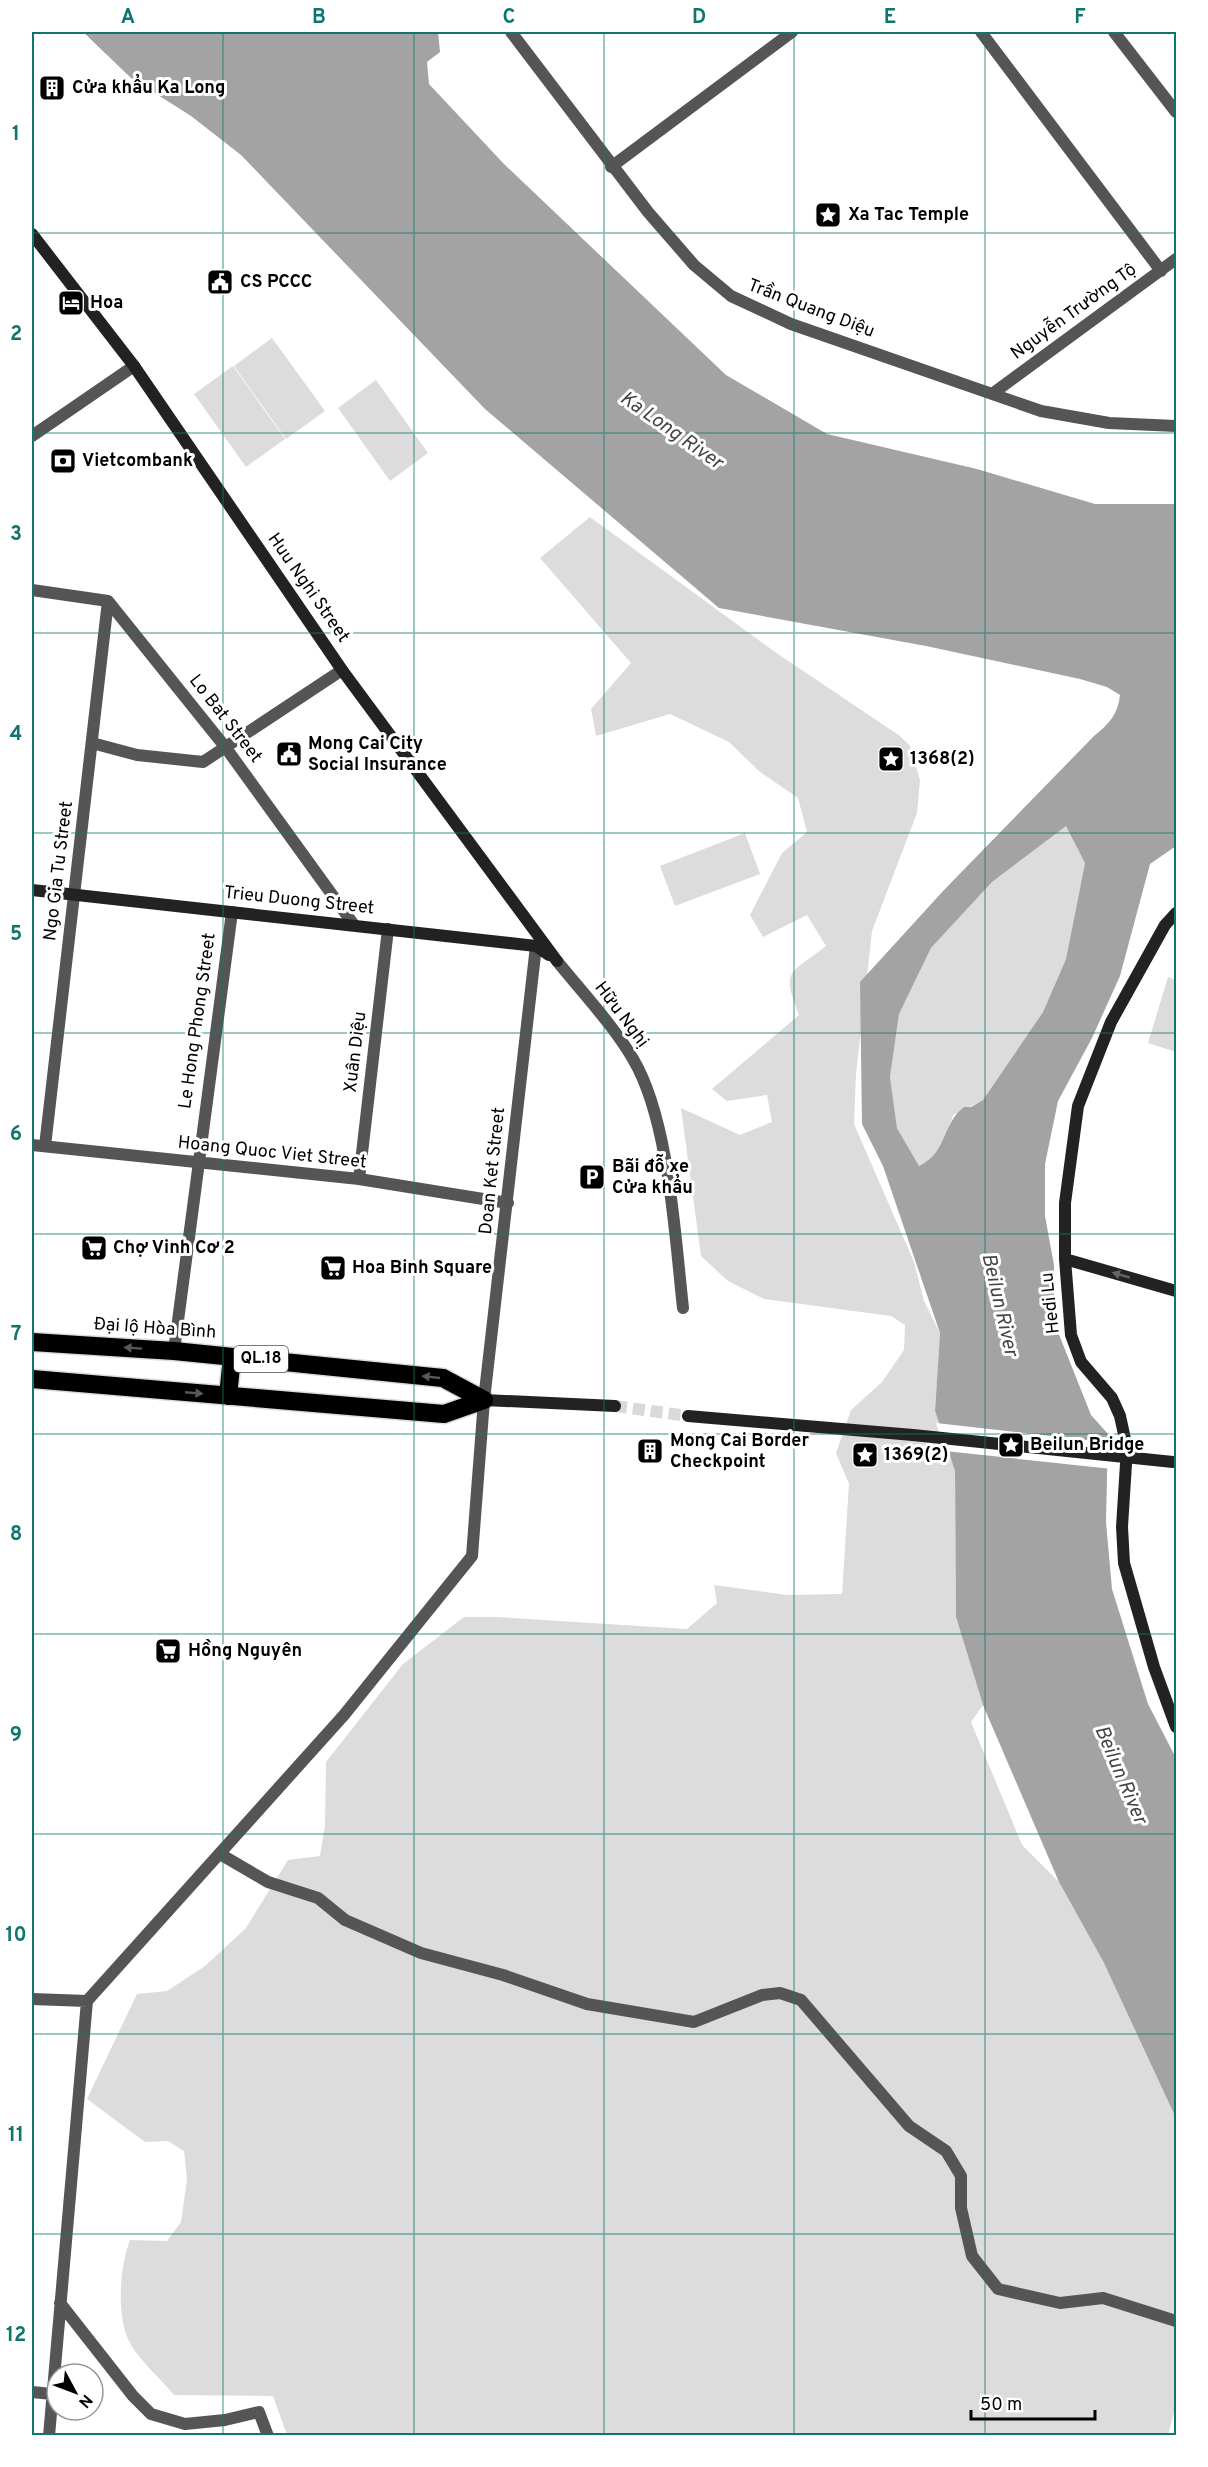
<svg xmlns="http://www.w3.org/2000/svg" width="1208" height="2467" font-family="Overpass,sans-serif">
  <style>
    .green { fill: #dcdcdc }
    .water { fill: #a3a3a3; fill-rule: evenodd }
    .pier { fill: #fff }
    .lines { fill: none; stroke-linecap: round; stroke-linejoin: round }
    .secondary-tunnel { stroke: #d9d9d9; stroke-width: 12; stroke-dasharray: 12 6; stroke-linecap: butt }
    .highway-casing { stroke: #dbdbdb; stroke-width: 21 }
    .street { stroke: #555; stroke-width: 12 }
    .secondary { stroke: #222; stroke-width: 12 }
    .highway { stroke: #000; stroke-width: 18 }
    .secondary-bridge { stroke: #222; stroke-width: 12 }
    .oneway { fill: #646464 }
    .oneway2 { fill: #595959 }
    .grid { fill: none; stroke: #0f766e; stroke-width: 1.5; stroke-opacity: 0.55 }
    .labels { text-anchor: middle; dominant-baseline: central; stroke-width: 6; stroke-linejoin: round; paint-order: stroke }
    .shield { fill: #fff; stroke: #4c4c4c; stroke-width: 1.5 }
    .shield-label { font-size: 16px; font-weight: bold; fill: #000 }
    .poi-label { font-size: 18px; font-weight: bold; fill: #000; stroke: #fff; text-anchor: start }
    .street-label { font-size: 18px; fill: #000; stroke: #fff }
    .water-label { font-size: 20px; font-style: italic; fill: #444; stroke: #fff }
    .neatline { fill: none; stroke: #0f766e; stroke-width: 2 }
    .grid-label { font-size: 20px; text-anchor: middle; font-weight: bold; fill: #0f766e }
  </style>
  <rect width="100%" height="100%" fill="#fff"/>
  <!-- green -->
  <path class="green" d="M 272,338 L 325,411 L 286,439 L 234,366 Z
    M 233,366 L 285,439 L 246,467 L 194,394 Z
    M 376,380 L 428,453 L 390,481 L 338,408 Z
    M 590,517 L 775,652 L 900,736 L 910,746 L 920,780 L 917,813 L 872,931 L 856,1074 L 854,1124 L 914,1262 L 924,1301 L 940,1333 L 935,1411 L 955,1471 L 956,1617 L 983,1705 L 971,1722 L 1022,1845 L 1059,1882 L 1104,1963 L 1176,2009 L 1176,2405 L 1168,2435 L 287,2435 L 273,2396 L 174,2395 C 161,2379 137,2358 129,2341 C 116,2315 120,2266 130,2240 L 167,2241 L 181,2222 L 187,2179 L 184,2151 L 168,2141 L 145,2142 L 87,2099 L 137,1994 L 167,1991 L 205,1966 L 246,1928 L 288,1860 L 320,1856 L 325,1825 L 326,1762 L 403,1664 L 464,1617 L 497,1617 L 687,1629 L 717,1603 L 714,1585 L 788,1595 L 842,1594 L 849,1484 L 836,1453 L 851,1410 L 882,1382 L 904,1350 L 905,1325 L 891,1316 L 764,1299 L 728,1281 L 701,1256 L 681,1108 L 740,1135 L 772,1122 L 767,1095 L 727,1101 L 712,1089 L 799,1015 C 781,969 789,975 826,946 L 807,915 L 763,937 L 750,915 L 782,853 L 807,832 L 798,798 L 760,772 L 729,742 L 670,714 L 596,736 L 591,709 L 631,663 L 540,558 Z
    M 1066,825 L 1085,863 L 1066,959 L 1043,1012 L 983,1100 L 953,1115 C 946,1136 940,1155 919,1166 L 897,1128 L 890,1077 L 899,1013 L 931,948 L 992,882 Z
    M 745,833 L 760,874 L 675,906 L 660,866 Z
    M 1168,977 L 1176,980 L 1176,1052 L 1148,1043 Z"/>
  <!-- water -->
  <path class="water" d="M 83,32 L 438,32 L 440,52 L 427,62 L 429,84 L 504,164 L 726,375 L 827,434 L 977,469 L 1095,504 L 1176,504 L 1176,846 L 1150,864 L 1120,976 L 1092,1038 L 1058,1101 L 1045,1164 L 1045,1216 L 1054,1265 L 1054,1322 L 1091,1415 L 1108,1434 L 1106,1522 L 1112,1589 L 1148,1704 L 1176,1758 L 1176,2118 L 1104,1963 L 1059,1882 L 983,1705 L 956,1617 L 955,1471 L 935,1411 L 940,1333 L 883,1166 L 862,1124 L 860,982 L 944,890 L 1094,736 C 1109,724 1118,714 1120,695 L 1107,687 L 1080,679 L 926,646 L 719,608 L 485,409 L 241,155 L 191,116 L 125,74 ZM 1066,826 L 1085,863 L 1066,959 L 1043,1012 L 983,1100 L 971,1107 L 964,1107 C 942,1123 948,1152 919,1166 L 897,1128 L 890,1077 L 899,1014 L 931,948 L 992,882 Z"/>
  <!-- pier -->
  <path class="pier" d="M 80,32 L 83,32 L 130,77 L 123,76 Z
    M 936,1423 L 1112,1443 L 1112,1469 L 945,1451 Z"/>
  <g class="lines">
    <!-- secondary-tunnel -->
    <path class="secondary-tunnel" d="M 615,1406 L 688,1416"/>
    <defs>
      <path id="highway" d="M 32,1342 L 174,1351 L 443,1378 L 484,1400
        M 32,1379 L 444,1414 L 484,1400
        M 228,1396 L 232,1357"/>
    </defs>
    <!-- highway casing -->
    <use href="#highway" class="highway-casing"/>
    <!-- street -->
    <path class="street" d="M 511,32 L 648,212 L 694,265 L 731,296 L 791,324 L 1041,411 L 1109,423 L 1176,426
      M 981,32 L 1161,271
      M 1114,32 L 1176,112
      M 611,167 L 792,32
      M 992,394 L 1176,259
      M 32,436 L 134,366
      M 32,590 L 108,601 L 226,748 L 354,925
      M 92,743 L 137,755 L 203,762 L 342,670
      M 557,961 C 581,991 614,1026 633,1059 C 669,1119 675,1237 683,1308
      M 32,1145 L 359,1179 L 508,1203
      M 45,1146 L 108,601
      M 359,1179 L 388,929
      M 174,1351 L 232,912
      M 220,1854 L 268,1882 L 318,1898 L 345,1920 L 421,1953 L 503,1975 L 587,2004 L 694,2022 L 762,1995 L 780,1993 L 801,2000 L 909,2126 L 946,2151 L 961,2176 L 961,2208 L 972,2256 L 998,2289 L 1060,2303 L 1103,2298 L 1176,2321
      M 32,1999 L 87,2001
      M 60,2303 L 133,2396 L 151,2414 L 185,2424 L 225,2420 L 259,2412 L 268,2436
      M 32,2392 L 52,2394
      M 49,2436 L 87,2001 L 344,1715 L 472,1556 L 484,1400 L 536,946"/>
    <!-- secondary -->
    <path class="secondary" d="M 32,234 L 134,366 L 342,670 L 557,961
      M 32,890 L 536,946 L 549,955
      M 1176,913 L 1165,925 L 1111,1022 L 1078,1106 L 1065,1203 L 1065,1259 L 1071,1335 L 1081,1362 L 1112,1398 L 1120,1416 L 1127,1448 L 1122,1527 L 1124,1563 L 1154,1667 L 1176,1727
      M 1065,1259 L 1176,1291
      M 484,1400 L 615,1406
      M 688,1416 L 913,1435"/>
    <!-- highway -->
    <use href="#highway" class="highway"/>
    <!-- secondary-bridge -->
    <path class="secondary-bridge" d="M 913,1435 L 1173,1462"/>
  </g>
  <!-- one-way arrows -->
  <defs><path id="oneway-solid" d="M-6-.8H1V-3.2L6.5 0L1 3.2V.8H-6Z" transform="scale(1.5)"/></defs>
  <use class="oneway" href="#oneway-solid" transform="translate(1121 1275) rotate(-164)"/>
  <g class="oneway2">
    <use href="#oneway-solid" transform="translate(133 1348) rotate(-176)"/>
    <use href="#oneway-solid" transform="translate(431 1377) rotate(-174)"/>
    <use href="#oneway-solid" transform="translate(194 1393) rotate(5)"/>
  </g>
  <!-- grid -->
  <path class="grid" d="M 223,32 L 223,2436M 414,32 L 414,2436M 604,32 L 604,2436M 794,32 L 794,2436M 985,32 L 985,2436M 32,233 L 1176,233M 32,433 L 1176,433M 32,633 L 1176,633M 32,833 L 1176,833M 32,1033 L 1176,1033M 32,1234 L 1176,1234M 32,1434 L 1176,1434M 32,1634 L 1176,1634M 32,1834 L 1176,1834M 32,2034 L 1176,2034M 32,2234 L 1176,2234"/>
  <!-- icons -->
  <defs>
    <symbol id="building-square" viewBox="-11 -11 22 22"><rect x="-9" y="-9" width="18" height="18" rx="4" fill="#000" stroke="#fff"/><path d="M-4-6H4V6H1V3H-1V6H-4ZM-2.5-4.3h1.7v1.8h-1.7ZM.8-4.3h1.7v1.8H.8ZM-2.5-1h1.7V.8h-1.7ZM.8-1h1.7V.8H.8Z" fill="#fff"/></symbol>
    <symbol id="sight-square" viewBox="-11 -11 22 22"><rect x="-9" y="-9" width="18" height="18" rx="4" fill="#000" stroke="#fff"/><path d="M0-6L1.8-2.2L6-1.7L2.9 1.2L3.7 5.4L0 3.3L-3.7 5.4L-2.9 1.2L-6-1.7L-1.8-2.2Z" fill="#fff"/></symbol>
    <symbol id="civic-square" viewBox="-11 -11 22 22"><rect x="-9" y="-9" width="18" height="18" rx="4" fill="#000" stroke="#fff"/><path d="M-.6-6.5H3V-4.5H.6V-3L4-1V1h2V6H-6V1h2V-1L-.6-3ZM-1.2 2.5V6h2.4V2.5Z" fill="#fff"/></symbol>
    <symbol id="hotel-square" viewBox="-11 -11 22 22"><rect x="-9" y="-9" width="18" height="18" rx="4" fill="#000" stroke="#fff"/><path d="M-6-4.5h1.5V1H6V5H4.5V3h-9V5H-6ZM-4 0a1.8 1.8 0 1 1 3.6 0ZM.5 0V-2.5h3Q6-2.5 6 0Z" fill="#fff"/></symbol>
    <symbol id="bank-square" viewBox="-11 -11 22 22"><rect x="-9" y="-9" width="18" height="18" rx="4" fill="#000" stroke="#fff"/><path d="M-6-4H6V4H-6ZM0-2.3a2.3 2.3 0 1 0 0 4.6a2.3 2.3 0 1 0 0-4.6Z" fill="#fff"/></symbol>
    <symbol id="parking-square" viewBox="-11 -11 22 22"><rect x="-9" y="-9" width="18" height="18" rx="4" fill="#000" stroke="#fff"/><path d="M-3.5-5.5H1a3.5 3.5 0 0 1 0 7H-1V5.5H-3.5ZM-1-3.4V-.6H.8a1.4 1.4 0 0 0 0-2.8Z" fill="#fff"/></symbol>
    <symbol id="supermarket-square" viewBox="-11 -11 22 22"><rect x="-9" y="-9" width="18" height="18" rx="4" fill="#000" stroke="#fff"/><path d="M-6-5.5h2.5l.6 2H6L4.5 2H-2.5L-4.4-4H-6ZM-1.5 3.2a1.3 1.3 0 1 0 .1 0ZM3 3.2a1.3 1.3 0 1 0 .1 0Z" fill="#fff"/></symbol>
  </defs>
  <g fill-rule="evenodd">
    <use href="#building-square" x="37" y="73" width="30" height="30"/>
    <use href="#sight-square" x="813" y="200" width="30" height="30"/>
    <use href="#civic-square" x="205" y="267" width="30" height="30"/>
    <use href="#hotel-square" x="56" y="288" width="30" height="30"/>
    <use href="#bank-square" x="48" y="446" width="30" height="30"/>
    <use href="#civic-square" x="274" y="739" width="30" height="30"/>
    <use href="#sight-square" x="876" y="744" width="30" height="30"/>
    <use href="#parking-square" x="577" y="1162" width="30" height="30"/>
    <use href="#supermarket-square" x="79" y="1233" width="30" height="30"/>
    <use href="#supermarket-square" x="318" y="1253" width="30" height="30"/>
    <use href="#sight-square" x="996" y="1430" width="30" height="30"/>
    <use href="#building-square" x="635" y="1436" width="30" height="30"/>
    <use href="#sight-square" x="850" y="1440" width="30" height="30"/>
    <use href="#supermarket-square" x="153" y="1636" width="30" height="30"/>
  </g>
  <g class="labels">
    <!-- shield labels -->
    <rect class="shield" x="234" y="1346" width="54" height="26" rx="4.5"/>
    <g class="shield-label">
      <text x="261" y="1359">QL.18</text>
    </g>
    <!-- poi labels -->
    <g class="poi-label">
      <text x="72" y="88">Cửa khẩu Ka Long</text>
      <text x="848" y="215">Xa Tac Temple</text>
      <text x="240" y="282">CS PCCC</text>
      <text x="90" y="303">Hoa</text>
      <text x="82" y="461">Vietcombank</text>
      <text x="308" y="744">Mong Cai City<tspan x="308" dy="21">Social Insurance</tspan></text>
      <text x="910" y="759">1368(2)</text>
      <text x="612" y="1167">Bãi đỗ xe<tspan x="612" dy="21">Cửa khẩu</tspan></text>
      <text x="113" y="1248">Chợ Vinh Cơ 2</text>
      <text x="352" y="1268">Hoa Binh Square</text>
      <text x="670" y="1441">Mong Cai Border<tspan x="670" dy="21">Checkpoint</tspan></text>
      <text x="1030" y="1445">Beilun Bridge</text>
      <text x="884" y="1455">1369(2)</text>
      <text x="188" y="1651">Hồng Nguyên</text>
    </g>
    <!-- street labels -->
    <g class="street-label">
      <text transform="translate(811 309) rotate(21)">Trần Quang Diệu</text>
      <text transform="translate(1074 312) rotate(-36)">Nguyễn Trường Tộ</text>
      <text transform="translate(308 588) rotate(55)">Huu Nghi Street</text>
      <text transform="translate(225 719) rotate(52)">Lo Bat Street</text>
      <text transform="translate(59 871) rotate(-83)">Ngo Gia Tu Street</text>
      <text transform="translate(299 901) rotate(6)">Trieu Duong Street</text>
      <text transform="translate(621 1015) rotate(53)">Hữu Nghị</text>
      <text transform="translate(198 1021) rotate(-82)">Le Hong Phong Street</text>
      <text transform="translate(356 1052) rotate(-83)">Xuân Diệu</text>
      <text transform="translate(272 1153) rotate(6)">Hoang Quoc Viet Street</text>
      <text transform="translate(493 1171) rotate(-84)">Doan Ket Street</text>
      <text transform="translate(1051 1303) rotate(-96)">Hedi Lu</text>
      <text transform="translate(155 1329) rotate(4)">Đại lộ Hòa Bình</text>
    </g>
    <!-- water labels -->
    <g class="water-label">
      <text transform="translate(671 431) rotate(35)">Ka Long River</text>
      <text transform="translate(999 1305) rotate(77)">Beilun River</text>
      <text transform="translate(1120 1775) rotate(67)">Beilun River</text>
    </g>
  </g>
  <!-- border -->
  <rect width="1208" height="2467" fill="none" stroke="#ffffff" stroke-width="66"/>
  <!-- north arrow -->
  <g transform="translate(75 2392) rotate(131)"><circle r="28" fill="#ffffff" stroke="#999999" stroke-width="1.5"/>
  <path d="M0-4.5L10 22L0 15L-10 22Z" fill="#000000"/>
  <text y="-9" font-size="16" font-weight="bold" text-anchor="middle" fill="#000000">N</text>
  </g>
  <!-- scale -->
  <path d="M971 2410v9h124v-9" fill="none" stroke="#000000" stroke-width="3"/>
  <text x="980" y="2410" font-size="18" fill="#000000" stroke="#ffffff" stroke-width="4.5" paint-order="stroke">50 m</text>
  <rect x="33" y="33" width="1142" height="2401" class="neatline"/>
  <g class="grid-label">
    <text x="128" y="23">A</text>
    <text x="319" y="23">B</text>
    <text x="509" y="23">C</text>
    <text x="699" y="23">D</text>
    <text x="890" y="23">E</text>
    <text x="1080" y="23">F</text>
    <text x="16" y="140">1</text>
    <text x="16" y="340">2</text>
    <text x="16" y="540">3</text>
    <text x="16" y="740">4</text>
    <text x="16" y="940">5</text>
    <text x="16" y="1140">6</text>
    <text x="16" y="1340">7</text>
    <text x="16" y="1540">8</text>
    <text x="16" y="1741">9</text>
    <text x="16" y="1941">10</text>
    <text x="16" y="2141">11</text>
    <text x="16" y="2341">12</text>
  </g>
</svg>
